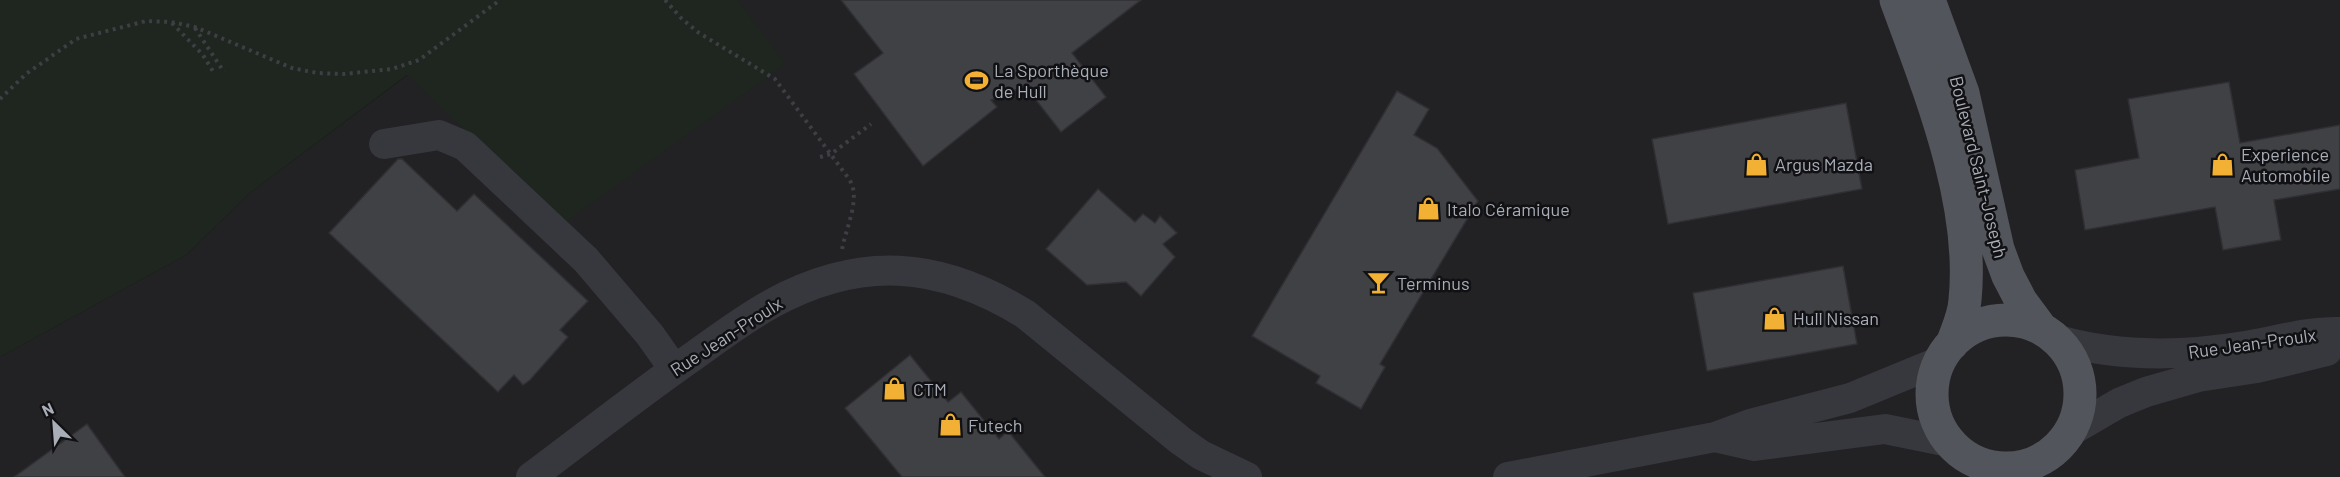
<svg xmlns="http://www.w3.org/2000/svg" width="2340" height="477" font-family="Barlow,sans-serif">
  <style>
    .built { fill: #222225 }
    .green { fill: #1e261f }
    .building { fill: #404145; stroke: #303034; stroke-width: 1.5 }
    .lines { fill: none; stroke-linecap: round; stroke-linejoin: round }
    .path { stroke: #3d3f44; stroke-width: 4; stroke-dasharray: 3 4.5; stroke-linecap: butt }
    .minor { stroke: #37383d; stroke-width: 30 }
    .major { stroke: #53555c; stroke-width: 33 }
    .labels { text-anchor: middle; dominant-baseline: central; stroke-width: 5; stroke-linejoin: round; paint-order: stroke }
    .poi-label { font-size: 18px; fill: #a8adb8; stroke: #111113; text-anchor: start }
    .street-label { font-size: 18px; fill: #a8adb8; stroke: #111113 }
  </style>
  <rect width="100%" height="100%" fill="#161618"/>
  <!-- built -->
  <path class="built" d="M 508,0 L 2340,0 L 2340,477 L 0,477 L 0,357 L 186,255 L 251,192 Z"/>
  <!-- green -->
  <path class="green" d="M 0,0 L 737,0 L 785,64 L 563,224 L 407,75 L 251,192 L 186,255 L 0,357 Z"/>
  <!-- building -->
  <path class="building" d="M 841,0 L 1141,0 L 1072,53 L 1106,97 L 1061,132 L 1025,86 L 991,100 L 997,107 L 923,166 L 854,74 L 883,53 Z
    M 2229,82 L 2240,143 L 2340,125 L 2340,189 L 2274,200 L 2281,240 L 2223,250 L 2215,207 L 2085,230 L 2075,170 L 2139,158 L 2128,99 Z
    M 1397,91 L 1429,109 L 1414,135 L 1437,148 L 1478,201 L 1380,364 L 1385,367 L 1361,409 L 1316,383 L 1320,376 L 1252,336 Z
    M 1846,103 L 1862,189 L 1668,224 L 1652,139 Z
    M 398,159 L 402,159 L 457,211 L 474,194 L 588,301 L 560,330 L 568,337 L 530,380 L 523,385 L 514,375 L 498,392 L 329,233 Z
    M 1098,189 L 1135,222 L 1143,214 L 1155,223 L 1160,216 L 1177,233 L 1163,244 L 1175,257 L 1141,296 L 1126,282 L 1087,285 L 1046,249 Z
    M 1843,266 L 1857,344 L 1707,371 L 1693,293 Z
    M 910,355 L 948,402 L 961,392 L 999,439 L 1008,431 L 1045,477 L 902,477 L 845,408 Z
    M 87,424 L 125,477 L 14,477 Z"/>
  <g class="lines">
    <!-- path -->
    <path class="path" d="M 665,0 L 682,19 L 699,33 L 775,79 L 849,179 C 862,198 845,229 842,250
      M 172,23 L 203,55 L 214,73
      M 195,28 L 224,72
      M 0,99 L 26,74 L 76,39 L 146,21 L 171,22 L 195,27 L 292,68 L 317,73 L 344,74 L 392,69 L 419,60 L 500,0
      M 820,157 L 831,154 L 871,124"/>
    <!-- minor -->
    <path class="minor" d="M 384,144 L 439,135 L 465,146 L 586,260 L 650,335 L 674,369
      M 2058,340 C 2117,357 2184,356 2245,346 C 2275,341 2309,331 2340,332
      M 2071,431 L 2119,403 L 2146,392 L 2198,377 L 2257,368 L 2327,351
      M 1715,437 L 1755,446 L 1885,429 L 1949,442
      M 531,477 C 586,436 639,394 695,355 C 720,337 744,319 771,304 C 860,255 939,261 1025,314 L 1181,441 L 1201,455 L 1247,477
      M 1508,477 L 1715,437 L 1750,424 L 1850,398 L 1940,361"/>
    <!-- major -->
    <path class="major" d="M 1896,0 C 1929,90 1975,202 1965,300 C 1964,316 1957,330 1952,344
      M 1929,0 L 1963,93 L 1998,249 L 2008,276 L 2021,301 L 2041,328
      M1932 394a74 74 0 1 1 148 0a74 74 0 1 1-148 0Z"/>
  </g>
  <!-- icons -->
  <defs>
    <symbol id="stadium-bare" viewBox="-9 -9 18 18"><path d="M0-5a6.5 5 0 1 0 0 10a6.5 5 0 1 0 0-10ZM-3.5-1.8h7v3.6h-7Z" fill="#f2b134" stroke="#111113" stroke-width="2.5" paint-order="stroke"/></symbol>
    <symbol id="shop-bare" viewBox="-9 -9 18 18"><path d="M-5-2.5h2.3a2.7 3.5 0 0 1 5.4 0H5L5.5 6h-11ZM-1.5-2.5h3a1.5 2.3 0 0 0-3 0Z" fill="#f2b134" stroke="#111113" stroke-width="2.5" paint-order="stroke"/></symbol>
    <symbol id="bar-bare" viewBox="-9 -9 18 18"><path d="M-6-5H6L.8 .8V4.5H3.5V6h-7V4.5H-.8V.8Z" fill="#f2b134" stroke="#111113" stroke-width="2.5" paint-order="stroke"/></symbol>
  </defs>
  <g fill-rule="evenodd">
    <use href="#stadium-bare" x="960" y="64" width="33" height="33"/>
    <use href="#shop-bare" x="1740" y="148" width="33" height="33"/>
    <use href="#shop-bare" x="2206" y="148" width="33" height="33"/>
    <use href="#shop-bare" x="1412" y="192" width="33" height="33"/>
    <use href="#bar-bare" x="1362" y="266" width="33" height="33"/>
    <use href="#shop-bare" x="1758" y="302" width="33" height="33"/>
    <use href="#shop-bare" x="878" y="372" width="33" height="33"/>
    <use href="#shop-bare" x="934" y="408" width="33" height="33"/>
  </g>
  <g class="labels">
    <!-- poi labels -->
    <g class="poi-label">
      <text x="994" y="70">La Sporthèque<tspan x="994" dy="21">de Hull</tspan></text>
      <text x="2241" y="154">Experience<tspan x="2241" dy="21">Automobile</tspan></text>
      <text x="1775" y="164">Argus Mazda</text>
      <text x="1447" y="209">Italo Céramique</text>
      <text x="1397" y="283">Terminus</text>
      <text x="1793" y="318">Hull Nissan</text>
      <text x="913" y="389">CTM</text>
      <text x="968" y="425">Futech</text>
    </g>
    <!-- street labels -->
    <g class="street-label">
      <text transform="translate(1979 167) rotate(76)">Boulevard Saint-Joseph</text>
      <text transform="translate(726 336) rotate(-33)">Rue Jean-Proulx</text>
      <text transform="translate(2252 343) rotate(-8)">Rue Jean-Proulx</text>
    </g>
  </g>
  <!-- north arrow -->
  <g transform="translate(54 423) rotate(335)" stroke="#111113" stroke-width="4.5" paint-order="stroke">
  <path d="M0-4.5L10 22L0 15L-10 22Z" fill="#a8adb8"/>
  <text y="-9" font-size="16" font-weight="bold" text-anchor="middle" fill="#a8adb8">N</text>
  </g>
</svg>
